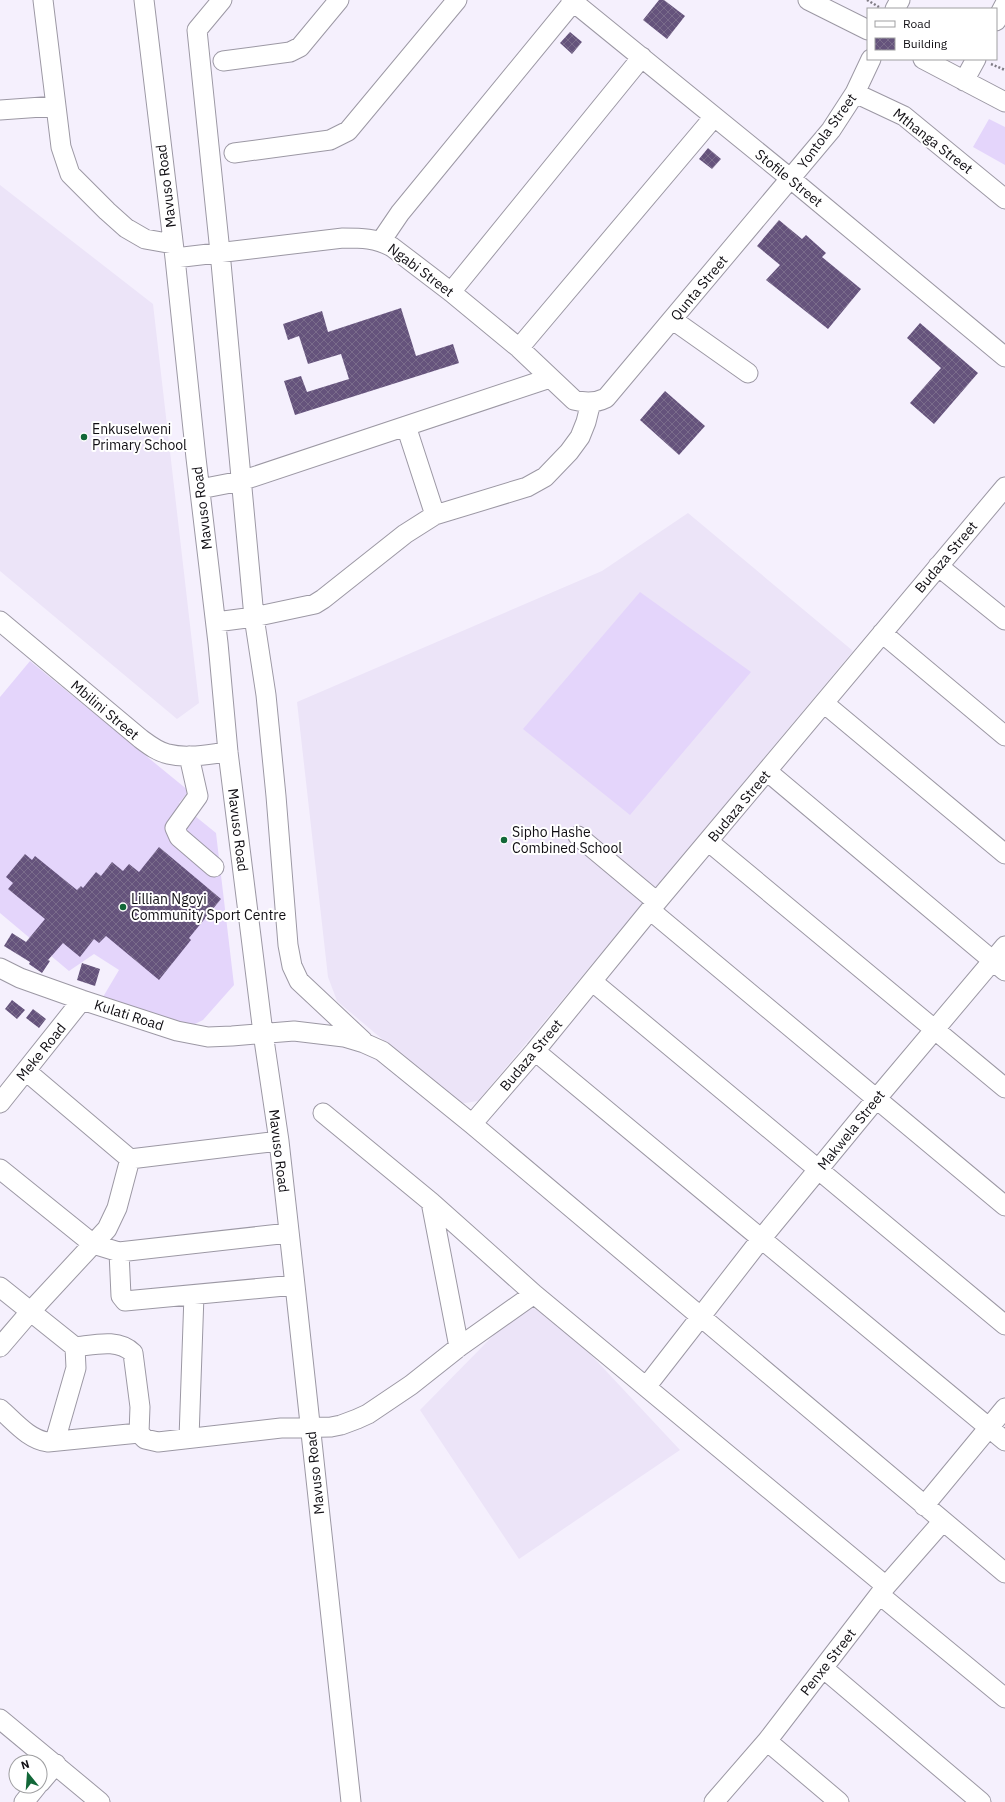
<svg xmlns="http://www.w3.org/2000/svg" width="1005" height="1802" font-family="'IBM Plex Sans',sans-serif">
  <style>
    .built { fill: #ece4f8 }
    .pitch { fill: #e4d5fb }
    .building { fill: url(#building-cross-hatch) }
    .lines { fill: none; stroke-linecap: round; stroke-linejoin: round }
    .minor-casing { stroke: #9c98a4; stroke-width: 21 }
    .path { stroke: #7f7b84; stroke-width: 2.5; stroke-dasharray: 2 2; stroke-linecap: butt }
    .minor { stroke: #fff; stroke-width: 19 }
    .poi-dot { fill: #126738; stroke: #fff; stroke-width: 1.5 }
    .labels { text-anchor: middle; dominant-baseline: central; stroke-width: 4; stroke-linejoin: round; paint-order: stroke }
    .street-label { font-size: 14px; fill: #100e13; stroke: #fff }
    .poi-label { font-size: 14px; fill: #100e13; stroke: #fff; text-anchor: start }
  </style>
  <defs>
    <pattern id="building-cross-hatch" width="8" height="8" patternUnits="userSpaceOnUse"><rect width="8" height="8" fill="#65537c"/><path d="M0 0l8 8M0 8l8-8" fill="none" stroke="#7a6c8b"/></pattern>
  </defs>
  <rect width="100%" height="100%" fill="#f5f0fd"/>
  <!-- built -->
  <path class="built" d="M 0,185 L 153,304 L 199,703 L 177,719 L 0,571 Z
    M 688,513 L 853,651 L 478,1101 L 459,1104 L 337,1001 L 328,977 L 297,702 L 602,571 Z
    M 534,1294 L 680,1450 L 519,1559 L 420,1410 Z"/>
  <!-- pitch -->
  <path class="pitch" d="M 989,119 L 1005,127 L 1005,165 L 973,147 Z
    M 640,592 L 751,672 L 630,815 L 523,729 Z
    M 30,661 L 189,791 L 179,803 L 216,833 L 234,985 L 203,1020 L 191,1026 L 103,997 L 119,970 L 94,954 L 69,971 L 0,913 L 0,697 Z"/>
  <!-- building -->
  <path class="building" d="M 659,0 L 664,0 L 685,16 L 667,39 L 643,20 Z
    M 570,32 L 582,42 L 572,54 L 560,43 Z
    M 708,148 L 721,159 L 712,169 L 699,159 Z
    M 779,220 L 802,239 L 806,235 L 826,253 L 822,257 L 861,289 L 828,329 L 766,280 L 780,265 L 757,246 Z
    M 401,308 L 416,356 L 453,344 L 459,363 L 295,415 L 284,381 L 301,376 L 307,392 L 349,379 L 341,354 L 308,364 L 299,336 L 288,340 L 283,324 L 322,311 L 328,332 Z
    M 920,323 L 978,373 L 934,424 L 910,403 L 941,368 L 907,338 Z
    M 665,391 L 705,426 L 679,455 L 640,420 Z
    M 159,847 L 221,899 L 189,938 L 191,940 L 159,980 L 106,936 L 99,943 L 94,939 L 80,957 L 63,943 L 48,960 L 50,961 L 42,973 L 29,964 L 30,962 L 4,946 L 12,933 L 26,942 L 45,919 L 8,889 L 13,883 L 6,877 L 25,854 L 32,860 L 35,856 L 77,890 L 81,886 L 83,888 L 96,872 L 101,876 L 112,862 L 123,871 L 129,864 L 139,872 Z
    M 82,963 L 100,969 L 95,986 L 77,980 Z
    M 12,1000 L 25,1010 L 17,1019 L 5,1009 Z
    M 33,1009 L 46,1019 L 39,1028 L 26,1018 Z"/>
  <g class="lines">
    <defs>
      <path id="minor" d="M 43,0 L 61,147 L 70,174 L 107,211 L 126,228 L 145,239 L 173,244
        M 144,0 L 175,258 L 196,458 L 218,643 L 228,752 L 263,1033 L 279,1141 L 295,1285 L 351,1802
        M 222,0 L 197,30 L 220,252 L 254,617 L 266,695 L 276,796 L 288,945 L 292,966 L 299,981 L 363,1041
        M 571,0 L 791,179 L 1005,357
        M 808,0 L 868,30
        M 895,9 L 900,0
        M 996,21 L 1005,4
        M 923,59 L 1005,102
        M 223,61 L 290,52 L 300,47 L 339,0
        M 964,81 L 976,59
        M 855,93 L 904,116 L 1005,199
        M 0,110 L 56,106
        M 234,153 L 330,140 L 348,131 L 457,0
        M 381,241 L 400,213 L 573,2
        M 175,258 L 343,238 C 361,238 376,238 392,247 L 451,292 L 519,348 L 574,400 C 585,403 596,403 606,398 L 831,130 L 855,93 L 871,59
        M 451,292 L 642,57
        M 673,320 L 748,373
        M 519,348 L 714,117
        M 406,426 L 435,515
        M 200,489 L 241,481 L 550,378
        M 938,566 L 1005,620
        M 0,621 L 141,739 C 149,745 158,752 168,754 C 187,759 209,754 228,752
        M 216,622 L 254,617 L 315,604 L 323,599 L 405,534 L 435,515 L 527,487 L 545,477 L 569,452 L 580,437 L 586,422 L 591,402
        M 882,633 L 1005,736
        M 825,704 L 1005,854
        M 189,756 L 198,796 L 175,828 L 179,837 L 214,867
        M 768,772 L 1005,971
        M 578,836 L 657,902
        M 709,842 L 1005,1088
        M 650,910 L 1005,1206
        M 0,968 L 20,978 L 82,1000 L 177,1031 L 208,1037 L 232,1036 L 294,1031 L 344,1037 L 364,1043 L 382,1051 L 472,1124 L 1005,1573
        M 593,982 L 1005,1325
        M 535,1051 L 1005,1441
        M 26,1071 L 130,1159 L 279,1141
        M 0,1103 L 82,1000
        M 323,1113 L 431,1202 L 534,1294 L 886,1586
        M 472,1124 L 535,1051 L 650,910 L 1005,487
        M 0,1169 L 93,1244 L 119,1252 L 289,1233
        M 431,1202 L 459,1347
        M 119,1252 L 121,1296 L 125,1301 L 295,1285
        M 0,1287 L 75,1347 C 94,1345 118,1338 133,1353 L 140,1407 L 139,1433
        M 0,1347 L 30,1312 L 107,1229 L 117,1208 L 130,1159
        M 646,1387 L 761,1239 L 877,1098 L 1005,946
        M 0,1409 C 14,1421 29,1440 48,1442 L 139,1433
        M 139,1433 L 145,1439 L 158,1442 L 281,1428 L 331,1427 L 341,1425 L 357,1419 L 368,1414 L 411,1385 L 459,1347 L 534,1294
        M 189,1438 L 194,1295
        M 55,1441 L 76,1368 L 75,1347
        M 924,1506 L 1005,1408
        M 880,1595 L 1005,1698
        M 823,1668 L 981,1802
        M 0,1719 L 100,1802
        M 767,1741 L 839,1802
        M 40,1783 L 56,1764
        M 24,1802 L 37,1786
        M 714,1802 L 767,1741 L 886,1586 L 943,1521"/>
    </defs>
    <!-- minor casing -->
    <use href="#minor" class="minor-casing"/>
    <!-- path -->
    <path class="path" d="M 867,0 L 879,7
      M 991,64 L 1005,70"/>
    <!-- minor -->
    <use href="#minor" class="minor"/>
  </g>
  <!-- markers -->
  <g class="poi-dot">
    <circle cx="84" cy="437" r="4"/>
    <circle cx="504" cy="840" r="4"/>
    <circle cx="123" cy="907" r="4"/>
  </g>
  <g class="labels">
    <!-- street labels -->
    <g class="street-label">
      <text transform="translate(827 131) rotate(-54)">Yontola Street</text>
      <text transform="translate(933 141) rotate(38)">Mthanga Street</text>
      <text transform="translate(789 178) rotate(39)">Stofile Street</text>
      <text transform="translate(166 186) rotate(-97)">Mavuso Road</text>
      <text transform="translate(421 270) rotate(37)">Ngabi Street</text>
      <text transform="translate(699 288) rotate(-50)">Qunta Street</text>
      <text transform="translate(202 508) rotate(-97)">Mavuso Road</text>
      <text transform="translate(946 557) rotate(-50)">Budaza Street</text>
      <text transform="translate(105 710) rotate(40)">Mbilini Street</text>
      <text transform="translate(739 806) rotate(-50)">Budaza Street</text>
      <text transform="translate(238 830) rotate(83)">Mavuso Road</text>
      <text transform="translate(129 1015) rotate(18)">Kulati Road</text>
      <text transform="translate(41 1052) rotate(-51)">Meke Road</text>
      <text transform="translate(531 1055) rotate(-50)">Budaza Street</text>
      <text transform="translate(851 1130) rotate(-51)">Makwela Street</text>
      <text transform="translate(279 1151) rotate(83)">Mavuso Road</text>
      <text transform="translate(315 1473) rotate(-96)">Mavuso Road</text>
      <text transform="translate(828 1662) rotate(-52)">Penxe Street</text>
    </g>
    <!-- poi labels -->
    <g class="poi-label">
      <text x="92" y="429">Enkuselweni<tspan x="92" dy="16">Primary School</tspan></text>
      <text x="512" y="832">Sipho Hashe<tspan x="512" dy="16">Combined School</tspan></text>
      <text x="131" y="899">Lillian Ngoyi<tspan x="131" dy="16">Community Sport Centre</tspan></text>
    </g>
  </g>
  <!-- legend -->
  <rect x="867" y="8" width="130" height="52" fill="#ffffff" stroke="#9f9fa1"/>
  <rect x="875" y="21" width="20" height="6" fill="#ffffff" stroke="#9f9fa1"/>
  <text x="903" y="28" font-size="12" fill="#100e13">Road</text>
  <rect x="875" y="38" width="20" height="12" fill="url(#building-cross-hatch)" stroke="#9f9fa1"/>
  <text x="903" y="48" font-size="12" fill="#100e13">Building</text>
  <!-- north arrow -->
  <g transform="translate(28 1774) rotate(343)"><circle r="19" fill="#ffffff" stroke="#9f9fa1"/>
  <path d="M0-3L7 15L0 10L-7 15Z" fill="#126738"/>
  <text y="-6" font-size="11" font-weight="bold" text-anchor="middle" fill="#100e13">N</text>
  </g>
</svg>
